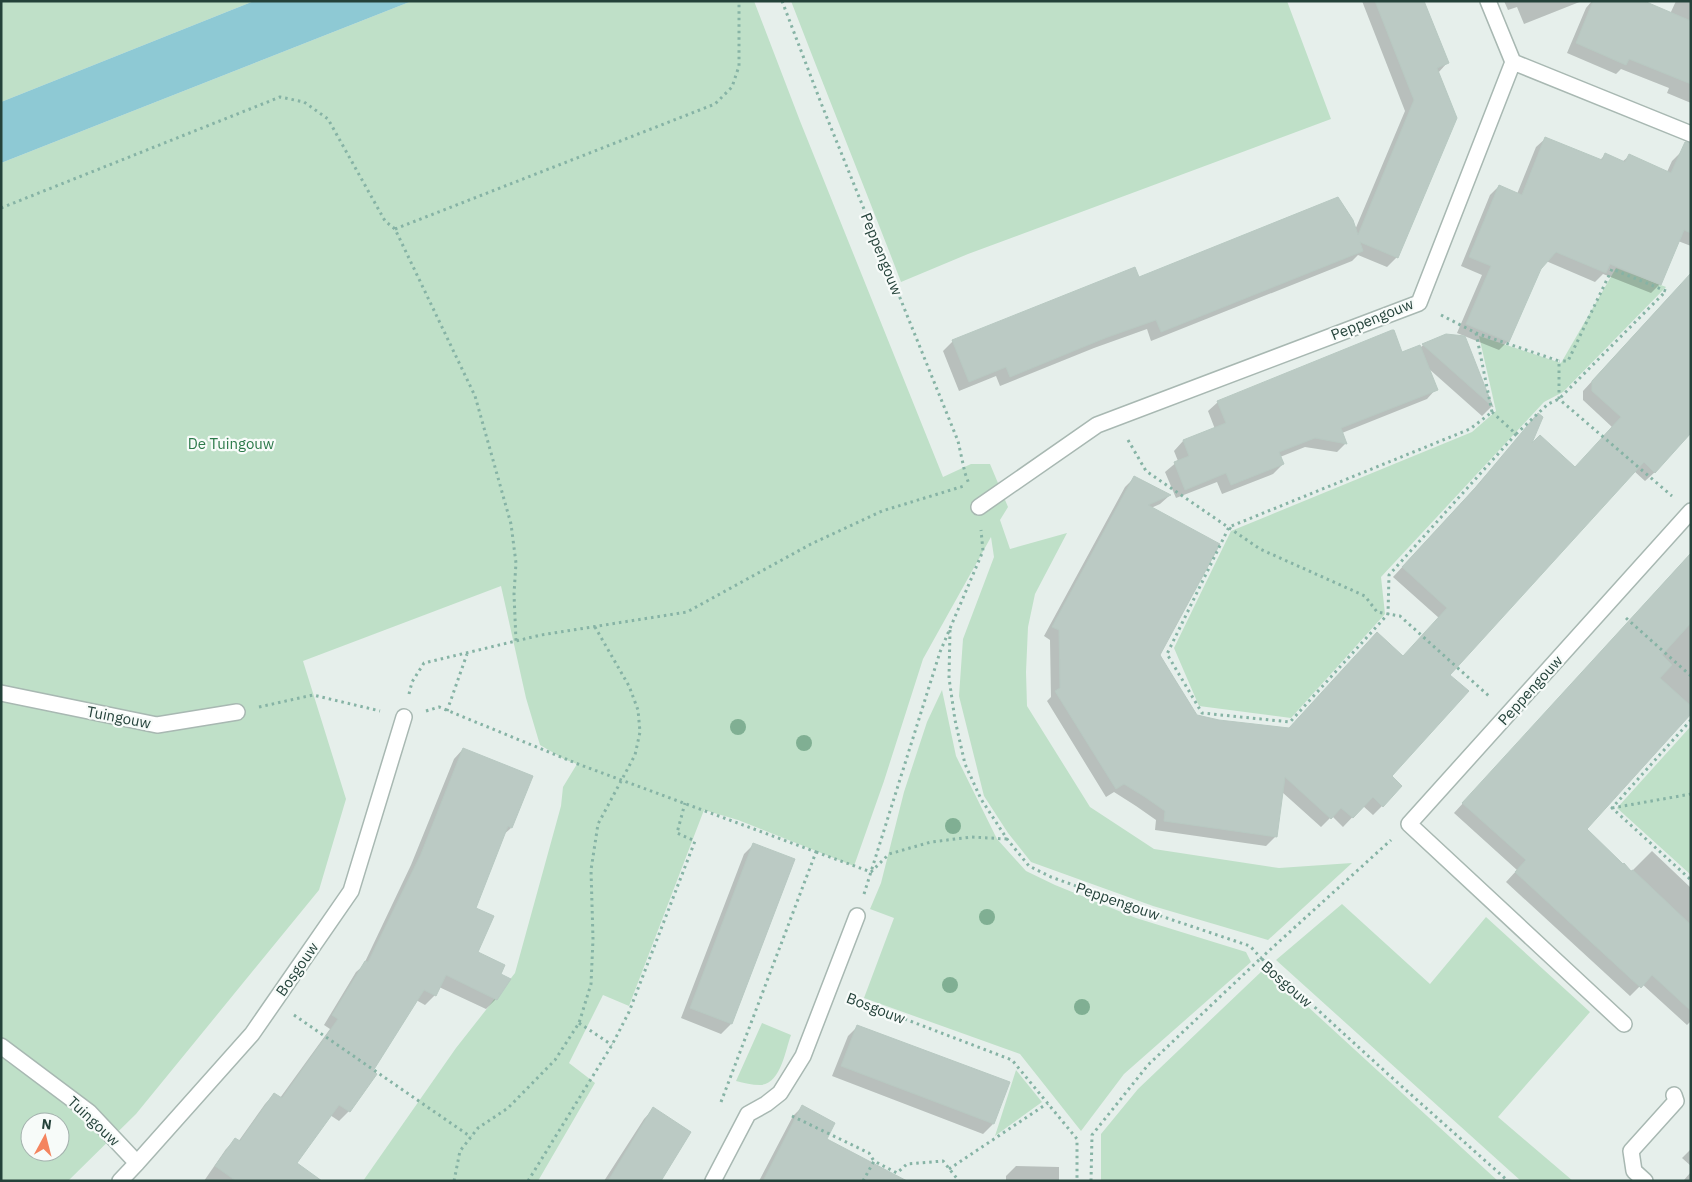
<svg xmlns="http://www.w3.org/2000/svg" width="1692" height="1182" font-family="'IBM Plex Sans',sans-serif">
  <style>
    .green { fill: #bfe0c8; fill-rule: evenodd }
    .water { fill: #8ec9d4 }
    .shadow { fill: #0003 }
    .building { fill: #bbcac4; stroke: #b8c9c2 }
    .lines { fill: none; stroke-linecap: round; stroke-linejoin: round }
    .minor-casing { stroke: #a8b8b2; stroke-width: 18 }
    .path { stroke: #86b3a5; stroke-width: 3; stroke-dasharray: 2.5 4; stroke-linecap: butt }
    .minor { stroke: #fff; stroke-width: 15 }
    .tree { fill: #80af93 }
    .labels { text-anchor: middle; dominant-baseline: central; stroke-width: 4.5; stroke-linejoin: round; paint-order: stroke }
    .street-label { font-size: 15px; fill: #24423a; stroke: #f7fbf9 }
    .park-label { font-size: 15px; fill: #2d7a4b; stroke: #f7fbf9 }
  </style>
  <rect width="100%" height="100%" fill="#e6efeb"/>
  <!-- green -->
  <path class="green" d="M 1,1 L 254,1 L 1,102 Z
    M 412,1 L 754,1 L 800,121 L 943,477 L 971,464 L 990,464 L 1008,507 L 1000,520 L 1010,549 L 1067,533 L 1035,594 L 1028,627 L 1026,672 L 1027,706 L 1090,807 L 1154,849 L 1279,868 L 1352,863 L 1268,940 L 1153,906 L 1031,862 L 1008,833 L 984,796 L 959,696 L 963,639 L 994,557 L 991,537 L 923,659 L 884,781 L 854,866 L 738,820 L 704,810 L 629,1006 L 603,995 L 569,1063 L 595,1083 L 538,1181 L 363,1181 L 456,1048 L 515,973 L 561,806 L 563,787 L 577,764 L 564,759 L 540,745 L 526,698 L 501,586 L 303,661 L 346,799 L 319,890 L 136,1114 L 68,1181 L 1,1181 L 1,163 ZM 30,1122 L 60,1122 L 60,1152 L 30,1152 Z
    M 791,1 L 1287,1 L 1331,119 L 968,254 L 901,282 C 865,188 827,95 791,1 Z
    M 1616,268 L 1666,287 L 1563,392 L 1544,402 L 1381,577 L 1385,614 L 1291,718 L 1199,706 L 1174,648 L 1231,531 L 1472,432 L 1496,411 L 1479,336 L 1561,363 Z
    M 942,690 L 956,756 L 997,839 L 1026,871 L 1055,885 L 1136,918 L 1246,952 L 1251,962 L 1124,1074 L 1081,1131 L 1020,1054 L 864,998 L 894,918 L 870,909 L 881,883 L 904,792 L 927,722 Z
    M 1691,726 L 1691,875 L 1617,808 Z
    M 1342,904 L 1430,984 L 1486,917 L 1590,1012 L 1498,1117 L 1573,1181 L 1521,1181 L 1276,960 Z
    M 1263,970 L 1270,972 L 1498,1181 L 1101,1181 L 1101,1134 L 1138,1089 Z
    M 762,1023 L 791,1035 C 785,1051 781,1084 760,1085 C 752,1085 744,1083 736,1081 Z
    M 1016,1070 L 1042,1102 L 995,1136 Z"/>
  <!-- water -->
  <path class="water" d="M 254,1 L 412,1 L 1,163 L 1,102 Z"/>
  <!-- shadow -->
  <path class="shadow" d="M 1362,1 L 1423,1 L 1447,63 L 1438,73 L 1397,257 L 1387,267 L 1358,255 L 1352,261 L 1151,341 L 1147,329 L 1094,348 L 1000,386 L 996,376 L 959,391 L 943,351 L 953,341 L 1138,278 L 1355,230 L 1405,111 Z
    M 1504,1 L 1582,1 L 1524,24 L 1517,7 L 1508,10 Z
    M 1592,1 L 1670,14 L 1676,1 L 1691,1 L 1691,103 L 1667,93 L 1669,88 L 1621,69 L 1616,74 L 1567,53 L 1586,8 Z
    M 1546,138 L 1599,161 L 1605,155 L 1622,162 L 1629,156 L 1667,172 L 1672,161 L 1681,152 L 1691,156 L 1691,246 L 1678,241 L 1660,284 L 1651,293 L 1603,274 L 1595,282 L 1546,261 L 1540,268 L 1508,341 L 1499,350 L 1457,333 L 1482,275 L 1461,266 L 1490,195 L 1499,186 L 1517,194 L 1536,147 Z
    M 1669,297 L 1655,472 L 1645,481 L 1634,471 L 1449,675 L 1390,776 L 1382,806 L 1373,815 L 1363,806 L 1343,827 L 1332,816 L 1321,827 L 1282,792 L 1276,836 L 1266,846 L 1155,830 L 1156,820 L 1136,806 L 1114,792 L 1106,797 L 1047,701 L 1051,697 L 1050,640 L 1044,636 L 1125,487 L 1134,478 L 1169,496 L 1160,504 L 1151,508 L 1159,655 L 1196,716 L 1218,721 L 1289,729 L 1403,658 L 1439,618 L 1393,577 L 1466,498 L 1538,415 L 1529,447 L 1575,469 L 1612,427 L 1583,400 L 1583,391 Z
    M 1446,335 L 1464,338 L 1492,406 L 1482,416 L 1428,368 L 1436,389 L 1427,399 L 1342,433 L 1346,443 L 1337,452 L 1305,447 L 1280,457 L 1283,464 L 1273,474 L 1222,494 L 1217,482 L 1176,498 L 1165,472 L 1178,461 L 1174,451 L 1183,441 L 1215,429 L 1208,411 L 1218,402 L 1402,354 L 1420,348 L 1423,345 Z
    M 1691,553 L 1691,712 L 1585,829 L 1631,872 L 1652,851 L 1691,888 L 1691,1021 L 1687,1025 L 1642,984 L 1630,996 L 1506,882 L 1517,870 L 1454,813 Z
    M 463,749 L 511,828 L 502,836 L 475,908 L 476,952 L 499,975 L 496,999 L 486,1009 L 439,987 L 435,995 L 425,1005 L 416,1000 L 372,1072 L 375,1074 L 349,1111 L 339,1121 L 330,1115 L 295,1164 L 293,1181 L 204,1181 L 226,1149 L 235,1140 L 238,1142 L 265,1104 L 274,1094 L 280,1098 L 330,1029 L 324,1025 L 356,972 L 363,966 L 411,865 L 454,759 Z
    M 754,844 L 731,1024 L 721,1034 L 681,1018 L 744,854 Z
    M 858,1026 L 1008,1083 L 993,1124 L 983,1134 L 832,1076 L 848,1036 Z
    M 802,1107 L 826,1139 L 827,1181 L 759,1181 L 793,1116 Z
    M 653,1109 L 659,1181 L 604,1181 L 644,1119 Z
    M 1691,1149 L 1691,1166 L 1682,1158 Z
    M 1016,1166 L 1059,1167 L 1059,1181 L 1006,1181 L 1006,1176 Z
    M 1691,1172 L 1691,1181 L 1683,1181 Z"/>
  <!-- building -->
  <path class="building" d="M 1375,1 L 1424,1 L 1449,63 L 1437,68 L 1457,118 L 1398,258 L 1360,242 L 1363,251 L 1161,332 L 1156,320 L 1105,338 L 1010,377 L 1006,367 L 969,382 L 952,340 L 1135,267 L 1139,277 L 1338,197 L 1353,220 L 1358,235 L 1414,100 Z
    M 1593,1 L 1644,1 L 1691,21 L 1691,84 L 1629,59 L 1626,65 L 1576,43 Z
    M 1545,137 L 1602,160 L 1605,153 L 1625,162 L 1629,154 L 1671,173 L 1685,142 L 1691,143 L 1691,233 L 1684,230 L 1661,285 L 1610,264 L 1606,273 L 1556,252 L 1541,269 L 1509,342 L 1466,324 L 1491,266 L 1469,257 L 1499,185 L 1522,195 Z
    M 1691,273 L 1691,433 L 1655,473 L 1644,462 L 1450,675 L 1469,691 L 1392,776 L 1402,786 L 1383,807 L 1373,797 L 1353,818 L 1341,808 L 1331,819 L 1285,777 L 1277,837 L 1164,821 L 1165,811 L 1145,797 L 1124,784 L 1116,789 L 1055,691 L 1060,688 L 1059,630 L 1052,627 L 1134,476 L 1171,495 L 1148,505 L 1220,544 L 1160,655 L 1174,678 L 1197,715 L 1219,720 L 1289,728 L 1377,632 L 1403,656 L 1447,608 L 1402,567 L 1476,487 L 1538,413 L 1543,417 L 1532,443 L 1540,435 L 1575,467 L 1621,417 L 1592,391 L 1592,381 Z
    M 1392,330 L 1394,330 L 1402,352 L 1420,345 L 1438,390 L 1341,428 L 1347,444 L 1315,438 L 1279,452 L 1284,464 L 1231,485 L 1226,473 L 1185,490 L 1174,462 L 1189,456 L 1183,440 L 1226,423 L 1217,401 Z
    M 1446,334 L 1465,336 L 1493,407 L 1422,344 Z
    M 1691,553 L 1691,623 L 1662,655 L 1672,665 L 1660,678 L 1691,706 L 1691,714 L 1587,829 L 1623,864 L 1624,863 L 1631,871 L 1633,870 L 1691,925 L 1691,1011 L 1652,975 L 1641,988 L 1515,872 L 1526,860 L 1462,803 Z
    M 463,748 L 533,776 L 512,828 L 508,826 L 476,908 L 494,916 L 478,952 L 505,965 L 501,974 L 511,979 L 497,1000 L 446,975 L 436,996 L 424,990 L 373,1071 L 377,1074 L 350,1112 L 339,1105 L 297,1163 L 322,1181 L 236,1181 L 215,1166 L 235,1138 L 240,1141 L 274,1093 L 282,1098 L 338,1019 L 332,1015 L 365,961 L 368,962 L 421,854 Z
    M 753,843 L 795,859 L 732,1024 L 690,1008 Z
    M 857,1025 L 1010,1082 L 994,1124 L 841,1066 Z
    M 802,1105 L 835,1123 L 827,1139 L 907,1181 L 763,1181 Z
    M 653,1107 L 691,1132 L 661,1181 L 608,1181 Z"/>
  <g class="lines">
    <defs>
      <path id="minor" d="M 1488,1 L 1513,62
        M 979,507 L 1097,425 L 1419,303 L 1513,62 L 1691,134
        M 1,693 L 157,725 L 237,712
        M 1624,1024 L 1409,824 L 1691,511
        M 1,1046 L 89,1112 L 137,1163
        M 120,1181 L 137,1163 L 252,1034 L 351,891 L 404,717
        M 713,1181 L 748,1114 L 766,1104 L 780,1093 L 803,1056 L 857,916
        M 1645,1181 L 1634,1171 L 1631,1151 L 1676,1101 L 1674,1095"/>
    </defs>
    <!-- minor casing -->
    <use href="#minor" class="minor-casing"/>
    <!-- path -->
    <path class="path" d="M 782,1 L 821,103 L 958,441 L 965,473 L 969,484
      M 1,208 L 280,97 L 304,102 L 328,119 L 385,221 L 395,229 L 475,396 L 511,524 L 516,563 L 514,594 L 516,641
      M 395,229 L 715,104 L 732,87 L 739,66 L 739,1
      M 1441,315 L 1476,333 L 1559,361 L 1559,399 L 1672,496
      M 1476,333 L 1492,412
      M 1492,412 L 1516,434 L 1389,575 L 1388,614 L 1290,722 L 1202,713 L 1167,654 L 1229,527 L 1470,429 Z
      M 1516,434 L 1548,404 L 1559,399 L 1666,291 L 1612,269 L 1568,361 L 1559,361
      M 1128,440 L 1146,471 L 1260,549 L 1365,596 L 1377,612 L 1400,616 L 1490,697
      M 1626,618 L 1691,676
      M 950,630 L 949,678 L 955,720 L 965,764 L 981,799 L 1007,839 L 1029,866 L 1051,877 L 1143,910 L 1250,946 L 1261,958 L 1391,840
      M 409,694 L 412,682 L 424,663 L 541,635 L 687,612 L 811,544 L 882,511 L 964,486
      M 259,707 L 313,695 L 380,711
      M 426,711 L 439,707 L 578,764 L 816,852 L 721,1102
      M 447,711 L 467,654
      M 1691,720 L 1612,808 L 1691,880
      M 1612,808 L 1691,794
      M 816,852 L 871,872 L 889,854 L 931,842 L 972,837 L 1007,839
      M 864,894 L 940,652 L 983,551 L 981,530
      M 850,998 L 1012,1060 L 1077,1139 L 1077,1181
      M 294,1015 L 471,1137
      M 579,1023 L 612,1045
      M 792,1116 L 869,1153 L 874,1161
      M 949,1169 L 1048,1103
      M 454,1181 L 460,1151 L 478,1128 L 508,1108 L 555,1060 L 579,1023 L 591,984 L 593,939 L 591,870 L 598,824 L 635,755 L 640,732 L 638,710 L 629,686 L 595,627
      M 528,1181 L 612,1045 L 629,1012 L 695,841 L 677,833 L 685,803
      M 863,1181 L 874,1161 L 897,1173 L 907,1164 L 943,1161 L 959,1181
      M 1091,1181 L 1092,1135 L 1148,1065 L 1261,958 L 1389,1075 L 1508,1181"/>
    <!-- minor -->
    <use href="#minor" class="minor"/>
  </g>
  <!-- trees -->
  <g class="tree">
    <circle cx="738" cy="727" r="8"/>
    <circle cx="804" cy="743" r="8"/>
    <circle cx="953" cy="826" r="8"/>
    <circle cx="987" cy="917" r="8"/>
    <circle cx="950" cy="985" r="8"/>
    <circle cx="1082" cy="1007" r="8"/>
  </g>
  <g class="labels">
    <!-- street labels -->
    <g class="street-label">
      <text transform="translate(882 254) rotate(68)">Peppengouw</text>
      <text transform="translate(1372 319) rotate(-22)">Peppengouw</text>
      <text transform="translate(1530 690) rotate(-48)">Peppengouw</text>
      <text transform="translate(119 717) rotate(11)">Tuingouw</text>
      <text transform="translate(1118 901) rotate(19)">Peppengouw</text>
      <text transform="translate(297 969) rotate(-55)">Bosgouw</text>
      <text transform="translate(1287 984) rotate(41)">Bosgouw</text>
      <text transform="translate(876 1008) rotate(21)">Bosgouw</text>
      <text transform="translate(94 1121) rotate(43)">Tuingouw</text>
    </g>
    <!-- park labels -->
    <g class="park-label">
      <text x="231" y="443">De Tuingouw</text>
    </g>
  </g>
  <!-- border -->
  <rect width="1692" height="1182" fill="none" stroke="#24423a" stroke-width="5"/>
  <!-- north arrow -->
  <g transform="translate(45 1137) rotate(7)"><circle r="24" fill="#f7fbf9" stroke="#a3b1ad"/>
  <path d="M0-4L9 19L0 12L-9 19Z" fill="#f4845f"/>
  <text y="-8" font-size="14" font-weight="bold" text-anchor="middle" fill="#24423a">N</text>
  </g>
</svg>
